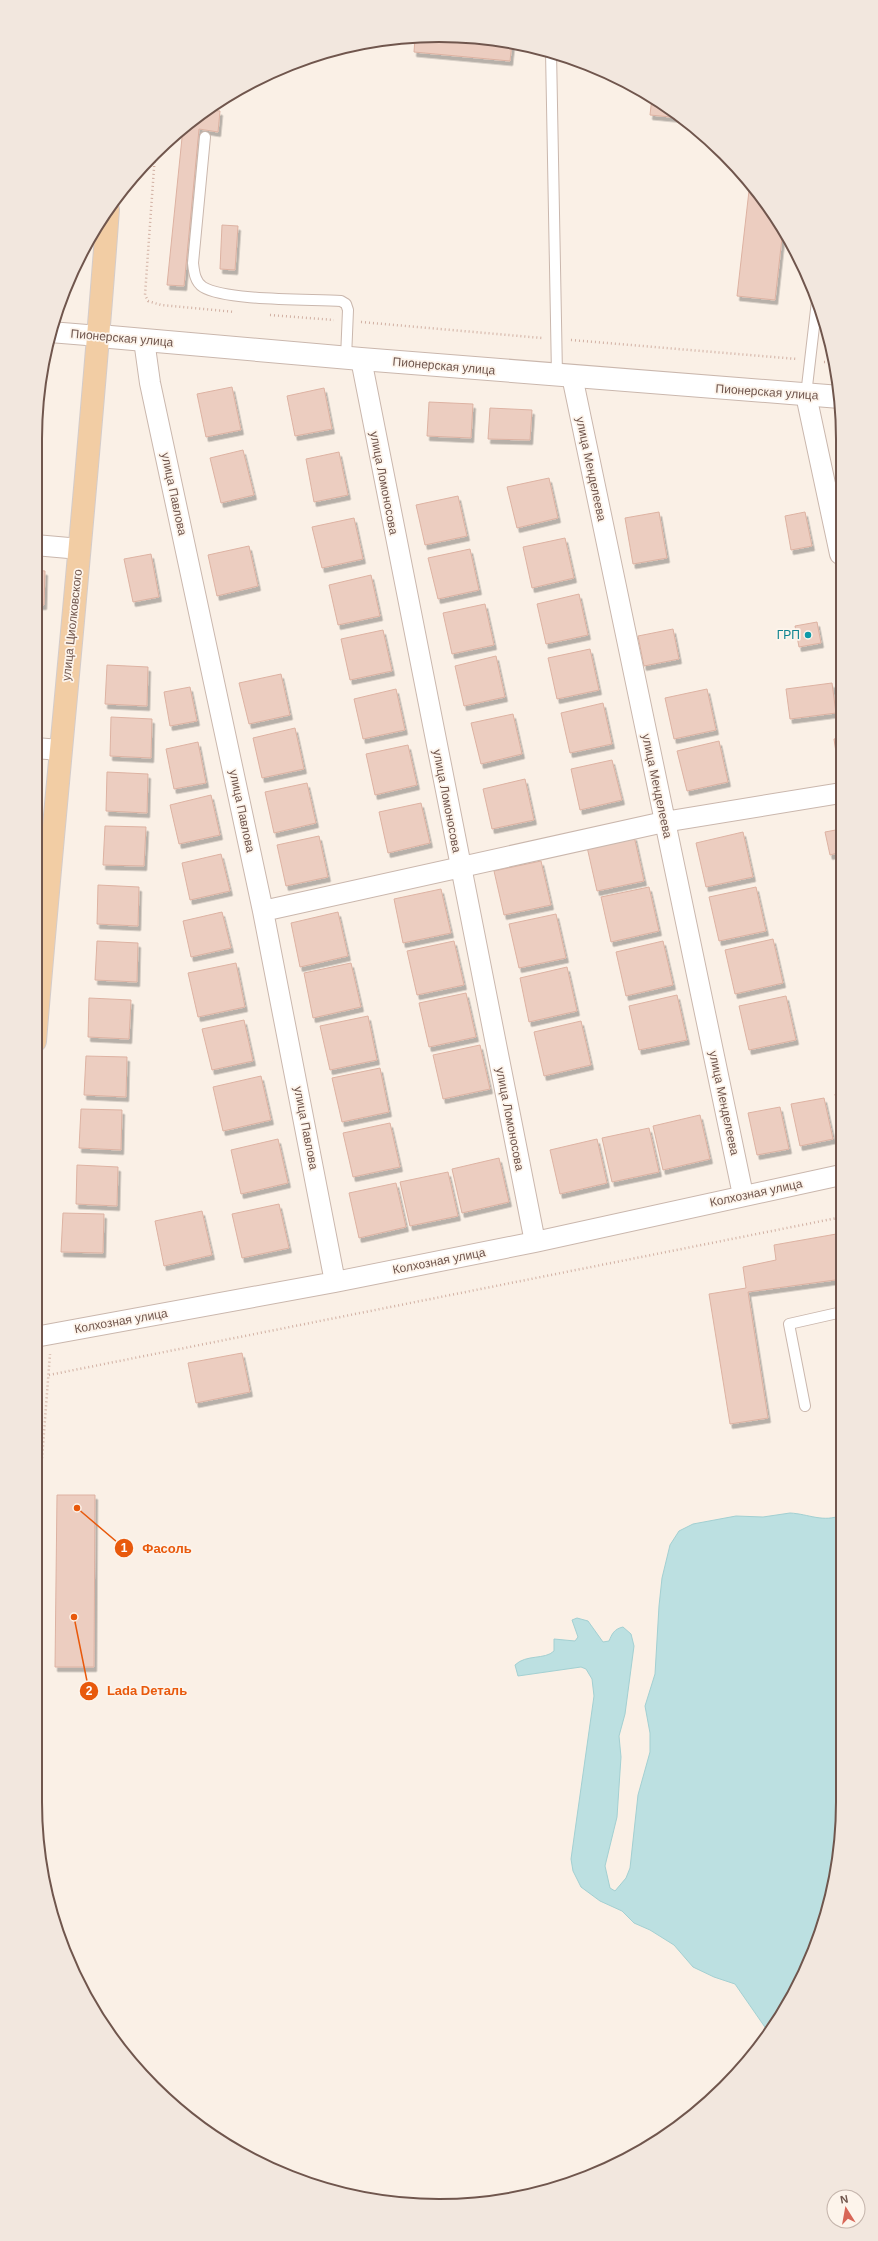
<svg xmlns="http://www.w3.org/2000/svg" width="878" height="2241" font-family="Arial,sans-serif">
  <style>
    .water { fill: #bce0e1; stroke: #a3d0d2 }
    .building { fill: #eccdc0; stroke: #ddb2a2; filter: url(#shadow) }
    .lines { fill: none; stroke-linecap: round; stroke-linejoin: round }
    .service-casing { stroke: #cab7ad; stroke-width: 12 }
    .minor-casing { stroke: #cab7ad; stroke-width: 22 }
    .tertiary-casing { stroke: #cab7ad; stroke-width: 24 }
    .primary-casing { stroke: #d4ccca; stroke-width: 24 }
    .path { stroke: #d1b0a3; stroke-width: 2.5; stroke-dasharray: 1 3; stroke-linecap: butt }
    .service { stroke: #fff; stroke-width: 10 }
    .minor { stroke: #fff; stroke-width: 20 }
    .tertiary { stroke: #fff; stroke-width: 22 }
    .primary { stroke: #f2cda4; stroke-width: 22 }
    .culture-dot { fill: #0f9aa8; stroke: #fdf4eb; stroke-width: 1.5 }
    .labels { text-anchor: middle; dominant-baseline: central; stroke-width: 3.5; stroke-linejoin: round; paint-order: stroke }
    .street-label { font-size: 12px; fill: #70564d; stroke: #fdf4eb }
    .culture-label { font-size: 12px; fill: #0d838f; stroke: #fdf4eb; text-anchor: end }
    .rim { fill: none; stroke: #70564d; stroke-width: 2 }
    .leader { fill: none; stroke: #e8590c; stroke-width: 1.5 }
    .callout-dot { fill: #e8590c; stroke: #fdf4eb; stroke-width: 1.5 }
    .mark-label { font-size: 12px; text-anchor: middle; font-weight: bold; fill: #fff }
    .callout-label { font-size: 13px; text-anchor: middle; font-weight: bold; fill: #e8590c; stroke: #fdf4eb; stroke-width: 3.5; stroke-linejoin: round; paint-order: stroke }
  </style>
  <defs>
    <filter id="shadow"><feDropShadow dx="2.5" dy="4.5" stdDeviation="0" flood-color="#0004"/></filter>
  </defs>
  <rect width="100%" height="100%" fill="#faf0e6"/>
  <!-- water -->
  <path class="water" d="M 790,1513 C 809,1514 823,1523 842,1515 L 843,1802 L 829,1907 L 801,1981 L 769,2033 L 735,1984 L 714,1977 L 693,1967 L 674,1945 L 650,1930 L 634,1923 L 622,1911 L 600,1901 L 581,1887 L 573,1871 L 571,1859 L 594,1696 L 592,1679 L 586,1669 L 581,1667 L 518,1676 L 515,1665 C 526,1654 545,1660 554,1651 L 554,1639 L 575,1641 L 578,1637 L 572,1620 L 577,1618 L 588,1621 L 603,1642 L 609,1641 C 612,1634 614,1629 623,1627 L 631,1634 L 634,1646 L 625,1714 L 619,1736 L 621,1757 L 617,1817 L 605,1866 L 610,1888 L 615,1891 L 626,1878 L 630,1868 L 638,1795 L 650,1752 L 650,1733 L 645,1706 L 655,1674 L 659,1606 L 662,1578 L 670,1545 L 679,1531 L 693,1524 L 736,1516 L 763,1517 Z"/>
  <!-- building -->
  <path class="building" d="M 466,36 L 512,43 L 510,61 L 414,52 L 415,38 Z
    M 652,97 L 663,103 L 681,118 L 650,115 Z
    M 208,110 L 220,111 L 218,132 L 199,129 L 184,286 L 167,285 L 183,128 Z
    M 750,182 L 783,229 L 775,300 L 737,296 Z
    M 222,225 L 238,226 L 235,270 L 220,269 Z
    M 232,387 L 241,430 L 206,437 L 197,394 Z
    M 324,388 L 332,429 L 295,436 L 287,396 Z
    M 429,402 L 473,404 L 471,438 L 427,436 Z
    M 490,408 L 532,410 L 530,440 L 488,439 Z
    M 243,450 L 254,495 L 221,503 L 210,458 Z
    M 339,452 L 348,495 L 314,502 L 306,459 Z
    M 549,478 L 558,518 L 517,528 L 507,487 Z
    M 458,496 L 467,536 L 425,545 L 416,505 Z
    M 659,512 L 667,558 L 633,564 L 625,518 Z
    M 805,512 L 812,546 L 791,550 L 785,516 Z
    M 354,518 L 363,559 L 322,568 L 312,527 Z
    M 565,538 L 574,578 L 532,588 L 523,547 Z
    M 249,546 L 258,586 L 217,596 L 208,555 Z
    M 470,549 L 479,590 L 438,599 L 428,558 Z
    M 151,554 L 159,597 L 133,602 L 124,559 Z
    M 35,570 L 45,571 L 44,605 L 35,605 Z
    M 371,575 L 380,616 L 338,625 L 329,585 Z
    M 579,594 L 588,635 L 546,644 L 537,604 Z
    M 485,604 L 494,645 L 452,654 L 443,613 Z
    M 817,622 L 821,643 L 799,647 L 795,626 Z
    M 673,629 L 679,659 L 644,666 L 638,636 Z
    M 383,630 L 392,671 L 350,680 L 341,639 Z
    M 590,649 L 599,690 L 557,699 L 548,658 Z
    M 496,656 L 505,697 L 464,706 L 455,666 Z
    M 107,665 L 148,667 L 147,706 L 105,704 Z
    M 281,674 L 290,715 L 249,724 L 239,683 Z
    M 832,683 L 836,713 L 790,719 L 786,689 Z
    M 190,687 L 197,721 L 170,726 L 164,692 Z
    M 396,689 L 405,730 L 363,739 L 354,699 Z
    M 707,689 L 716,730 L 674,739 L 665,698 Z
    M 603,703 L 612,744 L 570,753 L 561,713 Z
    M 513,714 L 522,754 L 481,764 L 471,723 Z
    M 111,717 L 152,719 L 151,758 L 110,756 Z
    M 295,728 L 304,769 L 262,778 L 253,738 Z
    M 840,738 L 840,758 L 837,759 L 834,739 Z
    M 719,741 L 728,782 L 687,791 L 677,751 Z
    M 198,742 L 206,783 L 174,789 L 166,749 Z
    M 408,745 L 417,785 L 375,795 L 366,754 Z
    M 612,760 L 622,800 L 580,810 L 571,769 Z
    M 107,772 L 148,774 L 147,813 L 106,811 Z
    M 525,779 L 534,820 L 492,829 L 483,789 Z
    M 307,783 L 316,823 L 274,833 L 265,792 Z
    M 211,795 L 220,835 L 179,844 L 170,805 Z
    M 421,803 L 430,843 L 388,853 L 379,812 Z
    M 105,826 L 146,827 L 144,866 L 103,865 Z
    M 841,829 L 841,852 L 830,855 L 825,832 Z
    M 743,832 L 753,877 L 706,887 L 696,843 Z
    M 319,836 L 328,877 L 286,886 L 277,845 Z
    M 634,836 L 644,881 L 597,891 L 587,847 Z
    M 221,854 L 230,891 L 190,900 L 182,863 Z
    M 541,861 L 551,905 L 504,915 L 494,871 Z
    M 98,885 L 139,887 L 138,926 L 97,924 Z
    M 649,887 L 659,931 L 611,942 L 601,897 Z
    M 756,887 L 766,931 L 719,941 L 709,897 Z
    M 441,889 L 451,933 L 403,943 L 394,899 Z
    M 222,912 L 231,948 L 191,957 L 183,921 Z
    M 338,912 L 348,956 L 300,967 L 291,923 Z
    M 556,914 L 566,958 L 519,968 L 509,924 Z
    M 773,939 L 783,983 L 735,994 L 725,950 Z
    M 97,941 L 138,943 L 137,982 L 95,980 Z
    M 454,941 L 464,985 L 417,995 L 407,951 Z
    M 663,941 L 673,985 L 626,996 L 616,952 Z
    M 236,963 L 245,1007 L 198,1017 L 188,973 Z
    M 351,963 L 361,1007 L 313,1018 L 304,973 Z
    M 567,967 L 577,1011 L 529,1022 L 520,978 Z
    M 466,993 L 476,1037 L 429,1047 L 419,1003 Z
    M 677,995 L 687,1040 L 639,1050 L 629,1006 Z
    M 786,996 L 796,1040 L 749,1050 L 739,1006 Z
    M 89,998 L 131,1000 L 129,1039 L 88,1037 Z
    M 368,1016 L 377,1060 L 330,1070 L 320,1026 Z
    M 244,1020 L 253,1061 L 212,1070 L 202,1029 Z
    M 581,1021 L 591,1065 L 544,1076 L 534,1032 Z
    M 480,1045 L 490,1089 L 443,1099 L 433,1055 Z
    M 86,1056 L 127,1057 L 126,1097 L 84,1095 Z
    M 380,1068 L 389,1112 L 342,1122 L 332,1078 Z
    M 261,1076 L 271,1120 L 223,1131 L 213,1087 Z
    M 841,1093 L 841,1124 L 835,1094 Z
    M 824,1098 L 833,1139 L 800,1146 L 791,1104 Z
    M 780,1107 L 789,1149 L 757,1155 L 748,1113 Z
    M 81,1109 L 122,1110 L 121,1150 L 79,1148 Z
    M 700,1115 L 710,1159 L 663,1170 L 653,1126 Z
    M 390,1123 L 400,1167 L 353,1177 L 343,1133 Z
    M 649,1128 L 659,1172 L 612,1182 L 602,1138 Z
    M 278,1139 L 288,1183 L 241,1194 L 231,1150 Z
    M 597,1139 L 607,1183 L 560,1194 L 550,1150 Z
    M 499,1158 L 509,1202 L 462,1213 L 452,1169 Z
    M 77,1165 L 118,1167 L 117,1206 L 76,1204 Z
    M 448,1172 L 458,1216 L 410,1226 L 400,1182 Z
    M 396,1183 L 406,1227 L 359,1238 L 349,1193 Z
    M 279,1204 L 289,1248 L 242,1258 L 232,1214 Z
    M 202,1211 L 212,1255 L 164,1266 L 155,1221 Z
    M 63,1213 L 104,1214 L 103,1253 L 61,1252 Z
    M 842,1233 L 842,1279 L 748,1292 L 768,1418 L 730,1424 L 709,1294 L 746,1288 L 743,1267 L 776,1260 L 774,1245 Z
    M 242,1353 L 250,1392 L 196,1403 L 188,1363 Z
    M 57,1495 L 95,1495 L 94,1667 L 55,1667 Z"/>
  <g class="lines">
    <defs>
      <path id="service" d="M 551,51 L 557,375
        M 205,137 L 193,263 C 194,272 195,282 203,287 C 226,301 310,299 341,301 L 346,304 L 348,310 L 346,358
        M 806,395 L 817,301
        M 805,1406 L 789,1324 L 842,1312"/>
      <path id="minor" d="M 50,332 L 99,336
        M 144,340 L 150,383 L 263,911 L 335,1282
        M 361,359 L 535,1242
        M 572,376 L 743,1195
        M 806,395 L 840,554
        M 35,545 L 80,549
        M 35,748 L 60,750
        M 263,911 L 664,822 L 841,793
        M 35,1337 L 335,1282 L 535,1242 L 841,1175"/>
      <path id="tertiary" d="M 99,336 L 361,359 L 840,397"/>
      <path id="primary" d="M 35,1041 C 58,764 88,487 108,209"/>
    </defs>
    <!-- service casing -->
    <use href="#service" class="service-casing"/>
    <!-- minor casing -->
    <use href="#minor" class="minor-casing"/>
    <!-- tertiary casing -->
    <use href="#tertiary" class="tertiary-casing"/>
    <!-- primary casing -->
    <use href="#primary" class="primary-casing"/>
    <!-- path -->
    <path class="path" d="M 155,154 L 145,295 L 148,301 L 161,305 L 235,312
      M 270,315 L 334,320
      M 361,322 L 542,338
      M 571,340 L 797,359
      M 824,362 L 833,362
      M 49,1375 L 842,1217
      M 35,1550 L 50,1354"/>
    <!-- service -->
    <use href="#service" class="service"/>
    <!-- minor -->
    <use href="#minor" class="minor"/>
    <!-- tertiary -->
    <use href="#tertiary" class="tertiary"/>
    <!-- primary -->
    <use href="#primary" class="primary"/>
  </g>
  <!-- markers -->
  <circle class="culture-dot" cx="808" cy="635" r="4"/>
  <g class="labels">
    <!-- street labels -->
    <g class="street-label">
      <text transform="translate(122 338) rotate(5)">Пионерская улица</text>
      <text transform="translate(444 366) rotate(5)">Пионерская улица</text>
      <text transform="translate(767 392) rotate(4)">Пионерская улица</text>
      <text transform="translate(591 469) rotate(78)">улица Менделеева</text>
      <text transform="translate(384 483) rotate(79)">улица Ломоносова</text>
      <text transform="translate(174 494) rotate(78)">улица Павлова</text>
      <text transform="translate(72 625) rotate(-84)">улица Циолковского</text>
      <text transform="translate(657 786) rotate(78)">улица Менделеева</text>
      <text transform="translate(447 801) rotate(79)">улица Ломоносова</text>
      <text transform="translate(242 811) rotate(78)">улица Павлова</text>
      <text transform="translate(724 1103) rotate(78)">улица Менделеева</text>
      <text transform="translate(510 1119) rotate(79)">улица Ломоносова</text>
      <text transform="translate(306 1128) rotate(79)">улица Павлова</text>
      <text transform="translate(756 1193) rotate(-12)">Колхозная улица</text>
      <text transform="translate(439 1261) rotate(-11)">Колхозная улица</text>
      <text transform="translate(121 1321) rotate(-10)">Колхозная улица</text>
    </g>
    <!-- culture labels -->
    <g class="culture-label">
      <text x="800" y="635">ГРП</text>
    </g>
  </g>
  <!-- crop -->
  <path d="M0 0H878V2241H0ZM439 42H439A397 397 0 0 1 836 439V1802A397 397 0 0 1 439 2199H439A397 397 0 0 1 42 1802V439A397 397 0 0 1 439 42Z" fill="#f2e7de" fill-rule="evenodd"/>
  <path class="rim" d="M439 42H439A397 397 0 0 1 836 439V1802A397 397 0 0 1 439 2199H439A397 397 0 0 1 42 1802V439A397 397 0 0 1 439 42Z"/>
  <!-- callouts -->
  <path class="leader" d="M77 1508L124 1548M74 1617L89 1691"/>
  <g class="callout-dot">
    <circle cx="77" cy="1508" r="4"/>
    <circle cx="74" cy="1617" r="4"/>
    <circle cx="124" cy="1548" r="10"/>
    <circle cx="89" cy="1691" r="10"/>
  </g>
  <g class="mark-label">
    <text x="124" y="1552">1</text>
    <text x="89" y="1695">2</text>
  </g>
  <g class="callout-label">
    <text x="167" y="1553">Фасоль</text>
    <text x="147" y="1695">Lada Dеталь</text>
  </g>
  <!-- north arrow -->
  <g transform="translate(846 2209) rotate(349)"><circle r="19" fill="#fdf4eb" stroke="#c5b5ac"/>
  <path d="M0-3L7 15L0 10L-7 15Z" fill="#d86657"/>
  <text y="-6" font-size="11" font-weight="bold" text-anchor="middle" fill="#70564d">N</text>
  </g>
</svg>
